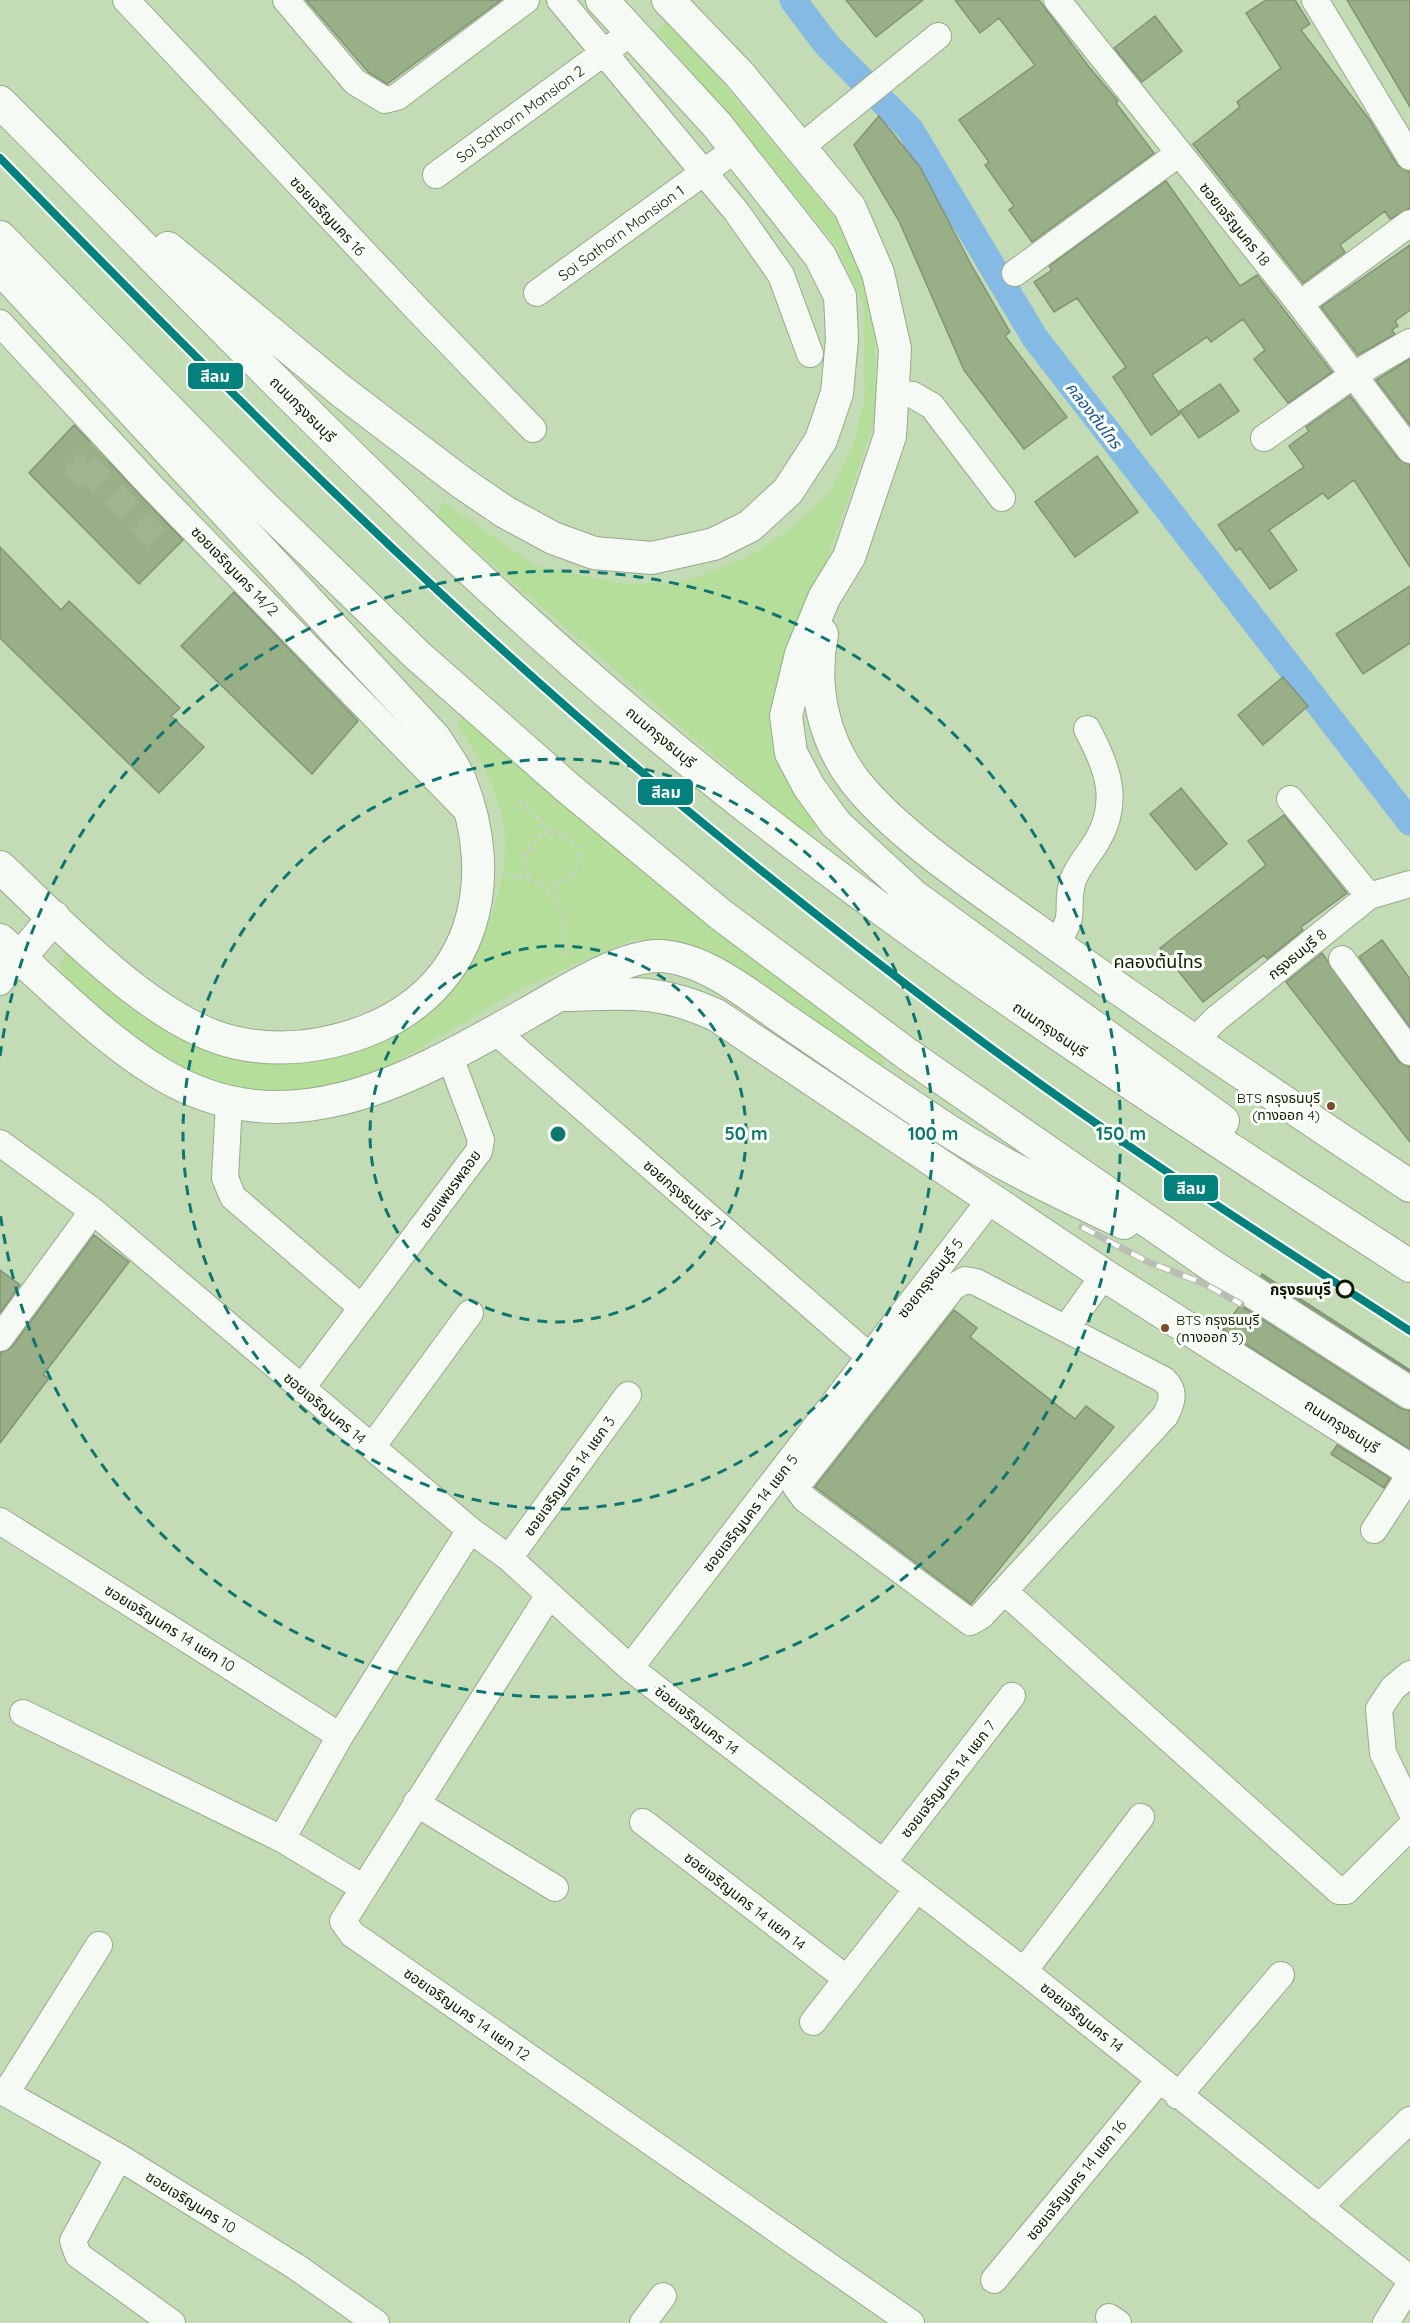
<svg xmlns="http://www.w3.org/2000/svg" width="1410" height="2323" font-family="Quicksand,'Noto Sans Thai',sans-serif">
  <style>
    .green { fill: #b5de9b }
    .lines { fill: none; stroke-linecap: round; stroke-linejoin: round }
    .canal { stroke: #84bae4; stroke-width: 27 }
    .building { fill: #99af87; stroke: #829476; stroke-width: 1.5 }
    .minor-tunnel { stroke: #9fb591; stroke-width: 26; stroke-dasharray: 26 13; stroke-linecap: butt }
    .minor-casing { stroke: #97aa8b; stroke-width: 28 }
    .major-casing { stroke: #97aa8b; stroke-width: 34 }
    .path { stroke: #cbd2c7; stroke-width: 4; stroke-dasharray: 3 4.5; stroke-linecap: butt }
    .minor { stroke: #f6faf4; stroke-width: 26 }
    .major { stroke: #f6faf4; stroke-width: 32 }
    .rail-casing { stroke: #b8beb3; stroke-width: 7 }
    .rail { stroke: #fafff8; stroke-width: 4.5; stroke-dasharray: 14; stroke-linecap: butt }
    .metro-1-casing { stroke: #fafff8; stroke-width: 12 }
    .metro-1 { stroke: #02817d; stroke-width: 8 }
    .ring { fill: none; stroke: #0f766e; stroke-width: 3; stroke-dasharray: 10 8 }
    .bus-dot { fill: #7a4b2a; stroke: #fafff8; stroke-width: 2 }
    .stop-dot { fill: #fafff8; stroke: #0c1a02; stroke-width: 3 }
    .labels { text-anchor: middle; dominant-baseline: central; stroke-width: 6; stroke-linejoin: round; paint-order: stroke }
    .bus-label { font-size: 14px; fill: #0c1a02; stroke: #fafff8; text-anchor: end }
    .street-label { font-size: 15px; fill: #0c1a02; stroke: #fafff8 }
    .stop-label { font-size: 15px; font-weight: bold; fill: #0c1a02; stroke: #fafff8; text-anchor: end }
    .water-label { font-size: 16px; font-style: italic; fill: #19528f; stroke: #fafff8 }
    .quarter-label { font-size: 18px; fill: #0c1a02; stroke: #fafff8 }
    .centre { fill: #0f766e; stroke: #fafff8; stroke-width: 3 }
    .ring-label { font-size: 18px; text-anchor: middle; font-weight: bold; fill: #0f766e; stroke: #fafff8; stroke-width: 6; stroke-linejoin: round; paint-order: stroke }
    .line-badge { stroke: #fafff8; stroke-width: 2 }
    .badge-label { font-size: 16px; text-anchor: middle; font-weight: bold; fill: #fff }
  </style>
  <rect width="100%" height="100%" fill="#c4dcb5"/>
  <!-- green -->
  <path class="green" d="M 665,23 L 679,30 L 846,231 L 874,288 L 876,392 L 874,422 L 793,659 L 777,713 L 821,818 L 815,830 L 805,834 L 436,516 L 444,502 L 536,566 L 625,584 L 681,582 L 744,559 L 788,531 L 831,491 L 854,442 L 865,396 L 864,307 L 838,248 L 658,32 Z
    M 463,718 L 866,1042 L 884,1058 L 884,1064 L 879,1064 L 817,1024 L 657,941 L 631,940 L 518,990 L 391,1065 L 344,1085 L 303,1093 L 245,1089 L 201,1077 L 157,1059 L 64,975 L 59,965 L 67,949 L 264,1054 C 306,1037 349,1021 391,1004 C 409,998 430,993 446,983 C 486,960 511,870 504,827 C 497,788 479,756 457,724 Z"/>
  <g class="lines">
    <!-- canal -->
    <path class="canal" d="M 793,0 L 827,45 L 910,129 L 1035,338 L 1410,822"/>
  </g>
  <!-- building -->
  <path class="building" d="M 306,0 L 501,0 L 387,84 L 368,72 Z
    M 846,0 L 923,0 L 876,37 Z
    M 955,0 L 1039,0 L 1089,67 L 1118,101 L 1116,103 L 1154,153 L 1032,242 L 1009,210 L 1014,206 L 985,165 L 989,162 L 959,120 L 1035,65 L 999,18 L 980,33 Z
    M 1266,0 L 1295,0 L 1310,24 L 1301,30 L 1369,119 L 1397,165 L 1410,172 L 1410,208 L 1390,219 L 1385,211 L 1340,245 L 1345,252 L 1303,283 L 1193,144 L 1240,107 L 1237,102 L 1281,68 L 1246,13 Z
    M 1347,0 L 1410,0 L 1410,107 Z
    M 1155,16 L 1182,51 L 1142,82 L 1114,48 Z
    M 879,116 L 920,167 L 973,268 L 1010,332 L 1005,336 L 1067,417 L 1024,449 L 964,370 L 899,221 L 854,145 Z
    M 1166,181 L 1240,286 L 1257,275 L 1332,372 L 1288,403 L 1254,359 L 1265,350 L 1243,319 L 1211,342 L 1207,337 L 1152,375 L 1180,414 L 1151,435 L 1113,377 L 1126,367 L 1077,298 L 1054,312 L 1034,282 L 1052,270 L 1049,266 Z
    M 1410,245 L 1410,310 L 1395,321 L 1398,326 L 1392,330 L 1395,334 L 1358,355 L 1321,307 Z
    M 1410,359 L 1410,425 L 1376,380 Z
    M 1220,384 L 1239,411 L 1199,438 L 1180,411 Z
    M 1350,396 L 1398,459 L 1410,465 L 1410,567 L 1354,480 L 1328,499 L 1323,493 L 1269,530 L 1297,570 L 1270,589 L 1240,548 L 1236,551 L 1218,525 L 1304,467 L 1289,446 L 1309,431 L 1306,427 Z
    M 74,425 L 183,540 L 139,584 L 29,473 Z
    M 1097,456 L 1138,512 L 1075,557 L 1035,502 Z
    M 0,547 L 61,610 L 69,601 L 180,708 L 171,716 L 204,747 L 159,793 L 0,638 Z
    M 1410,586 L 1410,643 L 1363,674 L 1336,634 Z
    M 234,592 L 358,721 L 312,774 L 181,646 Z
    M 1283,677 L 1308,706 L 1263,745 L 1238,715 Z
    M 1181,788 L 1227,844 L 1196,870 L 1150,814 Z
    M 1284,815 L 1347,893 L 1301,927 L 1303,930 L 1267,959 L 1264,955 L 1203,1002 L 1160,948 L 1266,865 L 1248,841 Z
    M 1382,940 L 1410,979 L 1410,1027 L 1359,957 Z
    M 1322,953 L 1398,1061 L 1410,1067 L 1410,1142 L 1286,982 Z
    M 94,1235 L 129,1262 L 43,1375 L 49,1378 L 0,1443 L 0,1353 L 12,1347 Z
    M 0,1270 L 20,1285 L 0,1313 Z
    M 1262,1274 L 1410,1370 L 1410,1372 L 1261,1276 Z
    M 1240,1305 L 1400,1408 L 1410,1411 L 1410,1449 L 1223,1330 Z
    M 954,1310 L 977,1328 L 970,1337 L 1075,1419 L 1086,1406 L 1114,1427 L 971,1604 L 815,1487 Z
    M 1337,1445 L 1390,1478 L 1384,1488 L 1331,1454 Z"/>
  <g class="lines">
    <!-- minor-tunnel -->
    <path class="minor-tunnel" d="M 85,465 L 156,538
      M 71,480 L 100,450"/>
    <defs>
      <path id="minor" d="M 126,0 L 417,309 L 533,429
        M 286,0 L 355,82 L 385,100 L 397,97 L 526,0
        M 560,0 L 736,211 L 781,275 L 810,354
        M 1057,0 L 1300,304 L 1410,450
        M 1315,0 L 1410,157
        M 800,148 L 938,36
        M 436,175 L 632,32
        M 1015,273 L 1178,154
        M 537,293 L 736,149
        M 1300,304 L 1410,223
        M 0,323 L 151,486 L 470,814
        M 892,392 L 913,395 L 932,406 L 1002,498
        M 1264,438 L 1352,376 L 1410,342
        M 1290,799 L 1369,896
        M 1055,944 C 1079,913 1064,909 1073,880 C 1078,866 1090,853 1097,841 C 1121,801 1107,766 1087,729
        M 1342,959 L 1410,1052
        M 0,982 L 20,958
        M 495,1031 L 870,1357
        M 1194,1041 L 1216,1019 L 1369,896 L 1410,884
        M 229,1103 L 225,1178 L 233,1197 L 362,1308
        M 0,1143 L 93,1211 L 470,1530 L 509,1558 L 630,1668 L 1024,1971 L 1410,2279
        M 965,1280 L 976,1282 L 1164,1380 C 1176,1391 1172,1403 1165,1416 L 981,1616 L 970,1622 L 805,1499 L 796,1487 L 953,1287 Z
        M 1067,1327 L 1104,1275
        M 0,1338 L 93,1211
        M 301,1389 L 479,1151 L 481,1140 L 450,1057
        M 372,1447 L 470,1313
        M 0,1521 L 340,1736 L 470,1530
        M 1374,1530 L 1410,1475
        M 509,1558 L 628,1395
        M 1004,1591 L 1339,1891 L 1346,1891 L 1410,1827
        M 549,1595 L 343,1921 L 352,1934 L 911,2323
        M 630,1668 L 991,1199
        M 1410,1674 L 1393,1688 L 1379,1709 L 1383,1753 L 1410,1809
        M 23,1713 L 282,1839 L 362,1887
        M 416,1803 L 555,1888
        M 643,1822 L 847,1979
        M 282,1839 L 340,1736
        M 883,1863 L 1012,1696
        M 1024,1971 L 1141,1817
        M 813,2022 L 917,1889
        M 0,2090 L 119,2157 L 295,2266 L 376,2323
        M 6,2093 L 99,1945
        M 1178,2096 L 1281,1975
        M 119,2157 L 73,2241 L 78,2255 L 172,2323
        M 1319,2207 L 1410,2120
        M 994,2280 L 1159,2080
        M 1109,2317 L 1118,2323
        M 643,2323 L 663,2296
        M 1386,2323 L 1410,2284"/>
      <path id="major" d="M 668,0 L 740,75 L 850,208 L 878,273 L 895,349 L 890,436 L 849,557 L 824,598 L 801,654 L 786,716 L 791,753 L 809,787 L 836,824 L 914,896 L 1223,1121
        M 0,102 C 208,311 410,527 636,717 C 879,922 1144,1094 1410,1266
        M 0,237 L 256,499 L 417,655 L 568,788 L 720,914 L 907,1054 L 1211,1265 L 1410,1393
        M 168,248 L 340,390 L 461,482 L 505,512 L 553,538 L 594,553 L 652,558 L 714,544 L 750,526 L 788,491 L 821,440 L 837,393 L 842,339 L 840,296 L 820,256 L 717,125 L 602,0
        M 0,268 L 434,737 C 443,751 454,765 460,780 C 501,882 474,989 366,1031 C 324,1047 281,1052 237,1043 C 155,1026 61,924 0,867
        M 822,634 C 812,685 822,737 854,780 C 895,833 976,887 1032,927 C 1156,1017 1283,1101 1410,1186
        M 0,940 C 51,985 101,1037 158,1072 C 287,1152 410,1079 526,1014 C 560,995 622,954 661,956 C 710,959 757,1002 797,1028 C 848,1063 900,1099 952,1133 C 1007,1168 1065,1195 1124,1223
        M 20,958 L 54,917
        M 566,995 C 627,993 659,989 716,1015 L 1104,1275 L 1410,1470"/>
    </defs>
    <!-- minor casing -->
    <use href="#minor" class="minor-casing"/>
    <!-- major casing -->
    <use href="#major" class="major-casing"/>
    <!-- path -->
    <path class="path" d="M 520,802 L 537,817 L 548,833
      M 505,874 C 567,884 559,907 567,960
      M 528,878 L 525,856 L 540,835 L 558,831 L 577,846 L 581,861 L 571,877 L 548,888"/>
    <!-- minor -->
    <use href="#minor" class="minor"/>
    <!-- major -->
    <use href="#major" class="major"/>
    <defs>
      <path id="rail" d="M 1082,1227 L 1148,1262 L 1203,1283 L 1241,1304"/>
    </defs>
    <!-- rail casing -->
    <use href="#rail" class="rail-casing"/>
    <!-- rail -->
    <use href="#rail" class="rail"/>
    <defs>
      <path id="metro-1" d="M 0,158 C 232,396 467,632 726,842 C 857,949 992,1053 1132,1148 C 1223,1211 1317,1270 1410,1331"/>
    </defs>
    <!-- metro-1 casing -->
    <use href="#metro-1" class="metro-1-casing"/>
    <!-- metro-1 -->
    <use href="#metro-1" class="metro-1"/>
  </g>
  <!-- distance rings -->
  <g class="ring">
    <circle cx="558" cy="1134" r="188"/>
    <circle cx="558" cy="1134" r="375"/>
    <path d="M0 1056A563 563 0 1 1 0 1212"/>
  </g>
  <!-- markers -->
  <g class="bus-dot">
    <circle cx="1331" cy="1106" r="5"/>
    <circle cx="1165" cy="1328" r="5"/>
  </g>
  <circle class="stop-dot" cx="1345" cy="1289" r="8"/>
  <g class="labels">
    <!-- bus labels -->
    <g class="bus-label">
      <text x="1320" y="1098">BTS กรุงธนบุรี<tspan x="1320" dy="17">(ทางออก 4)</tspan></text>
      <text x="1176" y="1320" text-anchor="start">BTS กรุงธนบุรี<tspan x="1176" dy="17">(ทางออก 3)</tspan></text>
    </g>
    <!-- street labels -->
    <g class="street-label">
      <text transform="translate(520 114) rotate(-36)">Soi Sathorn Mansion 2</text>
      <text transform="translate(328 216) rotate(47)">ซอยเจริญนคร 16</text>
      <text transform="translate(1235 224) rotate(51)">ซอยเจริญนคร 18</text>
      <text transform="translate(621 233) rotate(-36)">Soi Sathorn Mansion 1</text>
      <text transform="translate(303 409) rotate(45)">ถนนกรุงธนบุรี</text>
      <text transform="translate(235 571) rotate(46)">ซอยเจริญนคร 14/2</text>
      <text transform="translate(661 737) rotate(40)">ถนนกรุงธนบุรี</text>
      <text transform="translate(1297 954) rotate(-39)">กรุงธนบุรี 8</text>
      <text transform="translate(1050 1029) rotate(34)">ถนนกรุงธนบุรี</text>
      <text transform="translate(450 1189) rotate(-54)">ซอยเพชรพลอย</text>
      <text transform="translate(682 1194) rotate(41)">ซอยกรุงธนบุรี 7</text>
      <text transform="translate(930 1278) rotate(-52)">ซอยกรุงธนบุรี 5</text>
      <text transform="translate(325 1408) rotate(40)">ซอยเจริญนคร 14</text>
      <text transform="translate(1342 1426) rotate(33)">ถนนกรุงธนบุรี</text>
      <text transform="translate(569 1476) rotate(-54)">ซอยเจริญนคร 14 แยก 3</text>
      <text transform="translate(750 1513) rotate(-52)">ซอยเจริญนคร 14 แยก 5</text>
      <text transform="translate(170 1628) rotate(32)">ซอยเจริญนคร 14 แยก 10</text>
      <text transform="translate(697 1720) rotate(38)">ซอยเจริญนคร 14</text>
      <text transform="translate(948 1779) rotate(-52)">ซอยเจริญนคร 14 แยก 7</text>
      <text transform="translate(745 1901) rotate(38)">ซอยเจริญนคร 14 แยก 14</text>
      <text transform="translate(467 2014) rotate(35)">ซอยเจริญนคร 14 แยก 12</text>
      <text transform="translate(1082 2017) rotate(39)">ซอยเจริญนคร 14</text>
      <text transform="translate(1076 2180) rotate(-51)">ซอยเจริญนคร 14 แยก 16</text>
      <text transform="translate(191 2202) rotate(32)">ซอยเจริญนคร 10</text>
    </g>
    <!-- stop labels -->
    <g class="stop-label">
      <text x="1331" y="1289">กรุงธนบุรี</text>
    </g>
    <!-- water labels -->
    <g class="water-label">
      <text transform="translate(1094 415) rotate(52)">คลองต้นไทร</text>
    </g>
    <!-- quarter labels -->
    <g class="quarter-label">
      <text x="1158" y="961">คลองต้นไทร</text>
    </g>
  </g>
  <circle cx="558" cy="1134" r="9" class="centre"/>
  <g class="ring-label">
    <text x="746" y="1140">50 m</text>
    <text x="933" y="1140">100 m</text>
    <text x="1121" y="1140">150 m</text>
  </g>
  <g class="line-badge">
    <rect x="187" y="362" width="57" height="28" rx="6" fill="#02817d"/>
    <rect x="637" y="778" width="57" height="28" rx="6" fill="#02817d"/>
    <rect x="1163" y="1174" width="56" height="28" rx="6" fill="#02817d"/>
  </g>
  <g class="badge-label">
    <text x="215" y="382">สีลม</text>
    <text x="666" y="798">สีลม</text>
    <text x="1191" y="1194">สีลม</text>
  </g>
</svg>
